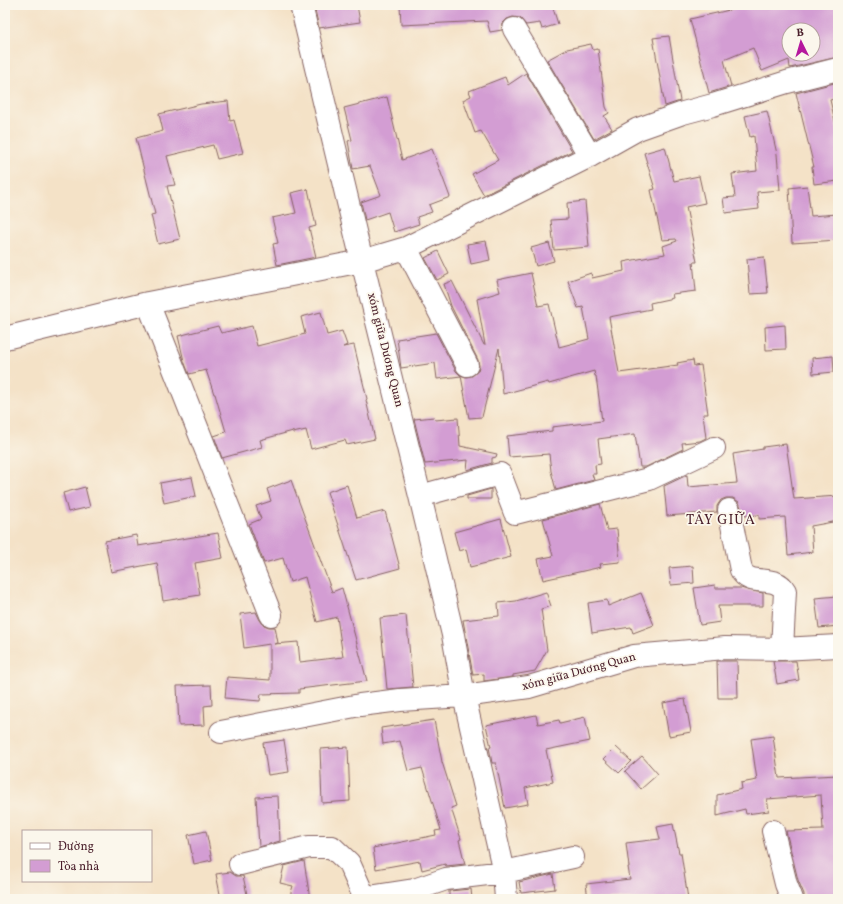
<svg xmlns="http://www.w3.org/2000/svg" width="843" height="904" font-family="Vollkorn,serif">
  <style>
    .building { fill: #d39dd3; fill-rule: evenodd }
    .lines { fill: none; stroke-linecap: round; stroke-linejoin: round }
    .minor-casing { stroke: #866362; stroke-width: 24 }
    .minor { stroke: #fff; stroke-width: 22 }
    .labels { text-anchor: middle; dominant-baseline: central; stroke-width: 3.5; stroke-linejoin: round; paint-order: stroke }
    .street-label { font-size: 12px; fill: #4a1f2b; stroke: #fbf7ec }
    .quarter-label { font-size: 14px; letter-spacing: 1px; fill: #4a1f2b; stroke: #fbf7ec }
  </style>
  <rect width="100%" height="100%" fill="#fbf7ec"/>
  <filter id="ink" filterUnits="userSpaceOnUse"><feTurbulence type="fractalNoise" baseFrequency=".025" numOctaves="2"/><feDisplacementMap in="SourceGraphic" scale="8" xChannelSelector="R" yChannelSelector="G"/><feConvolveMatrix kernelMatrix="1 2 1 2 8 2 1 2 1" color-interpolation-filters="sRGB"/></filter>
  <filter id="wash" filterUnits="userSpaceOnUse"><feTurbulence type="fractalNoise" baseFrequency=".012" numOctaves="4" result="noise"/><feDisplacementMap in="SourceGraphic" scale="16" xChannelSelector="R" yChannelSelector="G"/><feGaussianBlur stdDeviation="0.9" result="paint"/><feColorMatrix in="noise" values="0 0 0 0 0 0 0 0 0 0 0 0 0 0 0 0 0 1.4 0 .05"/><feComposite in="paint" operator="in"/></filter>
  <g filter="url(#wash)">
    <rect width="100%" height="100%" fill="#f4e2c7"/>
    <g id="blocks">
      <!-- building -->
      <path class="building" d="M 347,5 L 357,5 L 360,22 L 319,28 L 315,10 Z
        M 400,5 L 552,5 L 558,24 L 542,29 L 540,23 L 526,25 L 520,18 L 513,17 L 507,19 L 503,23 L 502,30 L 490,32 L 487,21 L 401,25 Z
        M 732,5 L 838,5 L 838,57 L 790,68 L 789,60 L 762,71 L 753,48 L 724,60 L 731,86 L 709,93 L 690,19 L 734,9 ZM 789,30 L 813,30 L 813,54 L 789,54 Z
        M 669,36 L 680,101 L 665,106 L 653,38 Z
        M 591,44 L 593,50 L 598,49 L 606,107 L 609,113 L 604,116 L 612,129 L 594,139 L 547,60 L 567,49 Z
        M 526,73 L 572,151 L 484,195 L 472,174 L 498,160 L 481,131 L 475,133 L 463,100 L 471,96 L 469,91 L 505,77 L 508,85 Z
        M 838,82 L 838,98 L 830,100 L 838,133 L 838,181 L 814,184 L 812,167 L 814,167 L 796,93 Z
        M 387,97 L 402,160 L 432,149 L 450,197 L 429,205 L 432,212 L 417,217 L 419,224 L 394,232 L 388,212 L 365,220 L 361,202 L 381,195 L 370,166 L 353,169 L 348,141 L 352,140 L 344,108 Z
        M 228,101 L 230,121 L 234,120 L 243,153 L 217,159 L 213,145 L 167,156 L 175,185 L 167,186 L 180,239 L 158,244 L 151,215 L 155,214 L 136,138 L 163,131 L 159,114 L 201,104 Z
        M 767,111 L 777,154 L 780,190 L 757,192 L 759,209 L 725,213 L 723,198 L 735,197 L 732,174 L 757,171 L 754,136 L 750,137 L 745,116 Z
        M 665,147 L 674,181 L 699,176 L 705,203 L 686,207 L 697,262 L 693,262 L 696,291 L 672,294 L 673,298 L 650,303 L 651,309 L 609,317 L 619,373 L 678,365 L 677,363 L 693,360 L 694,366 L 701,365 L 708,414 L 703,414 L 706,438 L 700,441 L 682,443 L 683,449 L 646,467 L 640,467 L 635,434 L 598,439 L 601,464 L 595,465 L 596,474 L 592,474 L 594,480 L 556,490 L 551,471 L 549,454 L 509,457 L 507,436 L 552,431 L 552,427 L 602,421 L 596,376 L 595,376 L 594,371 L 549,384 L 548,382 L 503,394 L 499,348 L 482,417 L 469,418 L 461,376 L 437,379 L 435,363 L 401,368 L 397,339 L 436,333 L 456,371 L 460,375 L 466,377 L 472,376 L 478,371 L 479,366 L 478,360 L 451,306 L 444,284 L 452,281 L 484,345 L 485,345 L 477,299 L 500,292 L 497,280 L 531,273 L 538,306 L 549,304 L 559,347 L 589,339 L 583,307 L 578,308 L 568,281 L 591,273 L 592,278 L 624,271 L 623,262 L 665,254 L 663,246 L 677,241 L 676,239 L 662,240 L 651,190 L 655,189 L 644,153 Z
        M 807,186 L 811,216 L 838,214 L 838,240 L 792,243 L 789,188 Z
        M 308,189 L 316,226 L 309,228 L 316,257 L 277,265 L 273,244 L 278,243 L 272,218 L 296,213 L 291,193 Z
        M 585,201 L 589,247 L 554,250 L 551,220 L 568,219 L 567,203 Z
        M 486,241 L 490,260 L 471,264 L 467,244 Z
        M 549,243 L 554,261 L 536,266 L 531,248 Z
        M 438,251 L 449,274 L 437,280 L 425,258 Z
        M 764,257 L 768,293 L 750,294 L 747,259 Z
        M 321,312 L 327,335 L 342,331 L 347,345 L 343,347 L 354,345 L 367,399 L 366,400 L 375,439 L 347,445 L 345,440 L 311,449 L 306,430 L 293,433 L 293,431 L 260,440 L 262,447 L 222,458 L 214,436 L 226,432 L 215,394 L 214,394 L 206,370 L 189,374 L 184,361 L 178,336 L 218,326 L 221,333 L 252,326 L 257,346 L 305,334 L 301,317 Z
        M 785,325 L 786,349 L 766,350 L 765,327 Z
        M 833,356 L 834,372 L 813,374 L 812,358 Z
        M 434,417 L 435,420 L 458,418 L 460,446 L 497,454 L 496,457 L 492,458 L 492,463 L 467,470 L 468,460 L 425,464 L 414,419 Z
        M 786,444 L 794,499 L 838,496 L 838,521 L 811,526 L 813,552 L 788,555 L 785,517 L 759,519 L 759,515 L 743,516 L 741,508 L 739,502 L 733,498 L 726,498 L 721,500 L 717,506 L 717,512 L 667,516 L 664,486 L 687,475 L 688,487 L 737,483 L 733,454 L 763,449 L 763,447 Z
        M 192,477 L 196,496 L 164,503 L 160,483 Z
        M 291,480 L 332,592 L 342,588 L 367,681 L 299,689 L 299,693 L 261,694 L 260,701 L 225,698 L 227,677 L 270,680 L 270,644 L 244,648 L 240,614 L 256,612 L 260,620 L 264,625 L 269,627 L 275,627 L 278,643 L 274,644 L 298,642 L 300,662 L 343,657 L 337,617 L 317,622 L 305,577 L 290,582 L 283,558 L 264,563 L 249,524 L 261,519 L 256,506 L 271,501 L 267,489 Z
        M 347,485 L 357,518 L 385,511 L 400,568 L 356,580 L 327,492 Z
        M 85,487 L 90,507 L 68,512 L 63,493 Z
        M 491,489 L 491,499 L 467,499 L 467,496 Z
        M 600,504 L 607,530 L 617,529 L 620,562 L 600,564 L 601,567 L 543,580 L 538,559 L 553,556 L 543,519 Z
        M 501,519 L 511,557 L 470,567 L 466,549 L 459,551 L 454,532 Z
        M 218,533 L 223,558 L 195,563 L 200,595 L 163,601 L 157,563 L 111,572 L 105,541 L 136,535 L 138,546 Z
        M 693,566 L 694,583 L 671,585 L 669,568 Z
        M 715,585 L 715,588 L 741,588 L 747,590 L 763,593 L 763,606 L 718,606 L 720,622 L 700,625 L 694,588 Z
        M 546,592 L 551,606 L 541,609 L 547,650 L 535,671 L 513,675 L 513,677 L 484,681 L 484,674 L 473,675 L 463,620 L 499,616 L 498,603 L 516,601 Z
        M 641,593 L 654,625 L 633,633 L 631,627 L 592,633 L 588,603 L 607,600 L 608,606 Z
        M 838,596 L 838,626 L 819,628 L 815,598 Z
        M 406,615 L 413,687 L 387,689 L 380,618 Z
        M 717,661 L 737,661 L 738,698 L 718,698 Z
        M 773,661 L 796,661 L 799,680 L 777,684 Z
        M 211,685 L 212,705 L 204,706 L 205,725 L 179,726 L 177,686 Z
        M 685,699 L 691,732 L 669,736 L 663,703 Z
        M 536,715 L 538,724 L 559,720 L 560,723 L 585,717 L 590,741 L 546,750 L 553,782 L 525,788 L 528,804 L 505,808 L 496,763 L 492,763 L 489,747 L 491,747 L 486,725 Z
        M 434,720 L 442,762 L 456,806 L 451,808 L 461,839 L 459,840 L 465,864 L 446,866 L 445,864 L 422,870 L 420,861 L 376,869 L 373,848 L 436,835 L 435,831 L 441,830 L 422,768 L 408,771 L 400,741 L 383,744 L 381,728 Z
        M 773,736 L 779,778 L 838,775 L 838,899 L 804,899 L 804,894 L 798,880 L 786,831 L 823,830 L 821,795 L 767,799 L 769,811 L 746,814 L 745,809 L 717,816 L 717,795 L 742,789 L 741,783 L 757,780 L 751,739 Z
        M 284,740 L 289,772 L 268,775 L 263,743 Z
        M 348,747 L 350,801 L 322,803 L 320,749 Z
        M 616,747 L 631,761 L 619,773 L 604,759 Z
        M 642,756 L 658,774 L 641,789 L 625,771 Z
        M 278,796 L 280,841 L 259,847 L 256,797 Z
        M 673,824 L 679,853 L 681,853 L 688,899 L 588,899 L 586,884 L 630,879 L 628,867 L 629,867 L 626,843 L 660,839 L 657,827 Z
        M 206,831 L 212,860 L 194,864 L 188,835 Z
        M 304,861 L 310,899 L 289,899 L 293,886 L 280,883 L 284,866 Z
        M 230,872 L 236,876 L 243,876 L 248,899 L 221,899 L 216,874 Z
        M 553,874 L 555,889 L 521,893 L 519,882 Z
        M 471,889 L 472,899 L 449,899 L 449,891 Z"/>
    </g>
  </g>
  <g filter="url(#ink)">
    <use href="#blocks" fill-opacity="0" stroke="#866362" stroke-width="1"/>
    <g class="lines">
      <defs>
        <path id="minor" d="M 301,5 L 362,261 L 420,496 L 453,635 L 464,696 L 504,872 L 506,899
          M 514,29 L 590,156
          M 406,248 L 467,365
          M 148,303 L 271,615
          M 5,338 L 148,303 L 362,261 L 406,248 L 590,156 L 638,129 L 683,113 L 713,105 L 787,82 L 838,69
          M 420,496 L 500,474 L 515,513 L 649,479 L 714,448
          M 729,510 L 741,570 C 749,588 775,573 785,591 L 782,649
          M 221,732 L 360,705 L 400,700 L 464,696 L 529,687 L 634,656 L 725,648 L 782,649 L 838,646
          M 773,831 L 786,884 L 792,899
          M 240,864 L 309,847 L 332,847 L 349,863 L 362,892 L 369,897 L 414,890 L 446,879 L 504,872 L 573,857"/>
      </defs>
      <!-- minor casing -->
      <use href="#minor" class="minor-casing"/>
      <!-- minor -->
      <use href="#minor" class="minor"/>
    </g>
  </g>
  <g class="labels">
    <!-- street labels -->
    <g class="street-label">
      <text transform="translate(385 350) rotate(76)">xóm giữa Dương Quan</text>
      <text transform="translate(579 672) rotate(-15)">xóm giữa Dương Quan</text>
    </g>
    <!-- quarter labels -->
    <g class="quarter-label">
      <text x="721" y="520">TÂY GIỮA</text>
    </g>
  </g>
  <!-- margin -->
  <rect width="843" height="904" fill="none" stroke="#fbf7ec" stroke-width="20"/>
  <!-- legend -->
  <rect x="22" y="830" width="130" height="52" fill="#fbf7ec" stroke="#b4a19f"/>
  <rect x="30" y="843" width="20" height="6" fill="#ffffff" stroke="#b4a19f"/>
  <text x="58" y="850" font-size="12" fill="#4a1f2b">Đường</text>
  <rect x="30" y="860" width="20" height="12" fill="#d39dd3" stroke="#b4a19f"/>
  <text x="58" y="870" font-size="12" fill="#4a1f2b">Tòa nhà</text>
  <!-- north arrow -->
  <g transform="translate(801 42) rotate(355)"><circle r="19" fill="#fbf7ec" stroke="#b4a19f"/>
  <path d="M0-3L7 15L0 10L-7 15Z" fill="#b5179e"/>
  <text y="-6" font-size="11" font-weight="bold" text-anchor="middle" fill="#4a1f2b">B</text>
  </g>
</svg>
